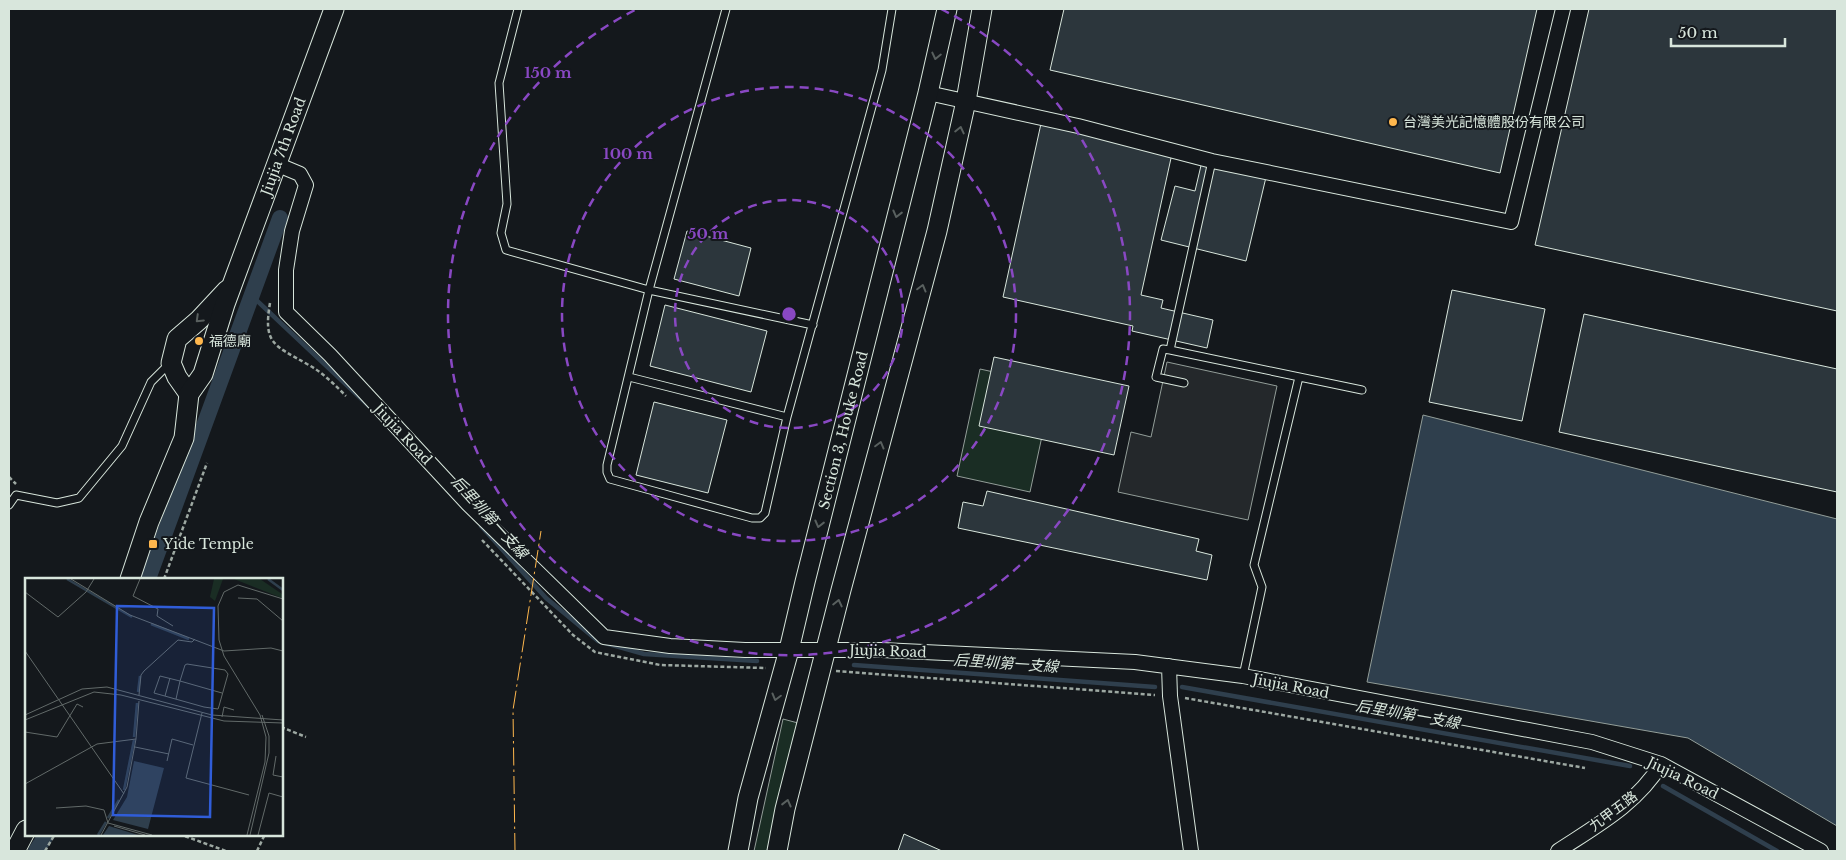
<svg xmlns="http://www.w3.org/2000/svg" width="1846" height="860" font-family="'Libre Baskerville','Noto Sans TC',serif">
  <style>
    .green { fill: #1a2d24; stroke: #939e99 }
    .parking { fill: #24282b; stroke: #939e99 }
    .water { fill: #2f3f4d; stroke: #939e99 }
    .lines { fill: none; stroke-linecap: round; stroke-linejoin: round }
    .stream { stroke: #2f3f4d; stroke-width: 4.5 }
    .canal { stroke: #2f3f4d; stroke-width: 16 }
    .building { fill: #2c363c; stroke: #d8e6dc }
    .lane-casing { stroke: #d8e6dc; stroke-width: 9 }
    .street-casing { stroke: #d8e6dc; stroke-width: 16 }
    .secondary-casing { stroke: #d8e6dc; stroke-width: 21 }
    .path { stroke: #9da8a2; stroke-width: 2.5; stroke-dasharray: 4 2.5; stroke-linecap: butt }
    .lane { stroke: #14181c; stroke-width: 7 }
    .street { stroke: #14181c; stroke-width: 14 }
    .secondary { stroke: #14181c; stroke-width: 19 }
    .power { stroke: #ffb74d; stroke-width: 1; stroke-dasharray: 18 4 2.5 4; stroke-linecap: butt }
    .oneway { stroke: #59605f }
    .ring { fill: none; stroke: #8948c3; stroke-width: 2.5; stroke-dasharray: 9 6 }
    .poi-dot { fill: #ffb74d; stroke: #14181c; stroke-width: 2 }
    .labels { text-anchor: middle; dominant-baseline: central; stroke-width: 4; stroke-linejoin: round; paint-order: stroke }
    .poi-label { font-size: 14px; fill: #d8e6dc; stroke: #14181c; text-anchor: start }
    .street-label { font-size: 14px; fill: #d8e6dc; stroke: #14181c }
    .water-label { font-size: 15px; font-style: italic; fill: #d8e6dc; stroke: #14181c }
    .inset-river { fill: none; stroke: #2f3f4d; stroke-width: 2.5 }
    .inset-road { fill: none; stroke: #626a69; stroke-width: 1 }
    .view { fill: #305dd8; fill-opacity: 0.15; stroke: #305dd8; stroke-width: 2.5 }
    .inset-edge { fill: none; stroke: #d8e6dc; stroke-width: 2.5 }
    .centre { fill: #8948c3; stroke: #14181c; stroke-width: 2.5 }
    .ring-label { font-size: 15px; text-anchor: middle; font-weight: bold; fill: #8948c3; stroke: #14181c; stroke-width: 4; stroke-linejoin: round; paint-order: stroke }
  </style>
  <rect width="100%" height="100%" fill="#14181c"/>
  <!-- green -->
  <path class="green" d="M 980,369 L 1053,385 L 1030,492 L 957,476 Z
    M 783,719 L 798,723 L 767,851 L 754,851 Z"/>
  <!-- parking -->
  <path class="parking" d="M 1167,362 L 1277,386 L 1248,520 L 1118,492 L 1131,432 L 1151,437 Z"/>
  <!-- water -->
  <path class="water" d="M 1423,415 L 1837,519 L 1837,826 L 1688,738 L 1367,682 Z"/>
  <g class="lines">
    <!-- stream -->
    <path class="stream" d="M 251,295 L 370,407
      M 481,526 L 546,598 L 598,641 L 644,654 L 757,661
      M 854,665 L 1155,687
      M 1182,687 L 1630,766
      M 1663,786 L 1777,851"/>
    <!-- canal -->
    <path class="canal" d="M 148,579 L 280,218
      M 36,851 L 47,834"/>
  </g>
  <!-- building -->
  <path class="building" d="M 1064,9 L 1537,9 L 1500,173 L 1050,70 Z
    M 1589,9 L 1837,9 L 1837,311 L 1535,245 Z
    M 1042,119 L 1173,149 L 1141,295 L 1163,300 L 1161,308 L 1213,320 L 1207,348 L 1132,331 L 1133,326 L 1003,297 Z
    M 1203,157 L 1267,173 L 1246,261 L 1161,240 L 1175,186 L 1195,191 Z
    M 687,231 L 751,248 L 739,296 L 674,279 Z
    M 1452,290 L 1545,309 L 1522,421 L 1429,402 Z
    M 665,305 L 767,331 L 751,392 L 650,366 Z
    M 1584,314 L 1837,369 L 1837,492 L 1559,432 Z
    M 994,357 L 1129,386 L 1114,455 L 979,426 Z
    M 654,402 L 727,420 L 708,493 L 636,475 Z
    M 987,491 L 1199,539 L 1196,551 L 1212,555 L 1207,580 L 958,528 L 963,502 L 983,506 Z
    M 904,834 L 942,851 L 898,851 Z"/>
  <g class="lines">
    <defs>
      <path id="lane" d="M 518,9 L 499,83 L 507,204 L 501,233 L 506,250 L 649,290 L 813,325
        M 726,9 L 649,290 L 607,465 L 607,472 L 610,479 L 752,518 L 760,518 L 765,513 L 787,417 L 882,70 L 892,9
        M 1212,161 L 1170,350 L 1362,390
        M 1170,350 L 1163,349 L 1156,377 L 1184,383
        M 629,377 L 787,417
        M 9,505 L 16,495 L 57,503 L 79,498 L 122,446 L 151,382 L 169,364
        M 1243,676 L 1262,587 L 1254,565 L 1299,377"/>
      <path id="street" d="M 928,93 L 1078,126 L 1212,161 L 1511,222 L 1563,9
        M 276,164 L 300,174 L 306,185 L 292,231 L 286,270 L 286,312 L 330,355 L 468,504 L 604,637 L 670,646 L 745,650 L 882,650 L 1135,662 L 1243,676 L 1592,742 L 1661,764 L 1821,851
        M 1169,666 L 1170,696 L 1191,851
        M 1558,851 C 1596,826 1637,804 1661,764"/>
      <g id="secondary">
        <path d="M 189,394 L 177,377 L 171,363 L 177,339 L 199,320 L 227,290"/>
        <path id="s1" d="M 130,579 L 149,522 L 184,438 L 189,394 L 203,374 L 225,304 L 334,9"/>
        <path d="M 15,851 L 26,830"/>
        <path id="s2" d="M 738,851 L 748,798 L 789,650 L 805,582 L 928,93 L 947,9"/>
        <path d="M 777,851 L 785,809 L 841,590 L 937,231 L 966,101 L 982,9"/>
      </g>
    </defs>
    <!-- lane casing -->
    <use href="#lane" class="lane-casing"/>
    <!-- street casing -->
    <use href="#street" class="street-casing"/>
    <!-- secondary casing -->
    <use href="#secondary" class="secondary-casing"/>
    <!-- path -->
    <path class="path" d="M 270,303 C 263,344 274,345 307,364 C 322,372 334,384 346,396
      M 9,477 L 16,484
      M 482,540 L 573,635 L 595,652 L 660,665 L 766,668
      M 164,579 L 207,463
      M 836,671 L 1155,695
      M 1185,698 L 1585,768
      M 281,727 L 306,737
      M 179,834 L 226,851
      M 45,851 L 55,834
      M 257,851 L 265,834"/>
    <!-- lane -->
    <use href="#lane" class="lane"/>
    <!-- street -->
    <use href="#street" class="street"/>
    <!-- secondary -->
    <use href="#secondary" class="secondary"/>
    <!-- power -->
    <path class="power" d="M 515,851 L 513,710 L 541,531"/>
  </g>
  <!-- one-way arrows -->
  <defs><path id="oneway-chevron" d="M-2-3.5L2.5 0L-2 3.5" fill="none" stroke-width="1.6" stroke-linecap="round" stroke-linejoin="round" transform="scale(1.25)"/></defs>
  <g class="oneway">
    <use href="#oneway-chevron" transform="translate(936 56) rotate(103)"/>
    <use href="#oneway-chevron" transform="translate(960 130) rotate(-77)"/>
    <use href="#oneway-chevron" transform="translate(897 214) rotate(104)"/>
    <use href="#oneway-chevron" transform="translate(922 288) rotate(-75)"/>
    <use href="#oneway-chevron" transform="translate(199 319) rotate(136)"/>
    <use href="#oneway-chevron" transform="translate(880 445) rotate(-75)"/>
    <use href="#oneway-chevron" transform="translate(819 524) rotate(104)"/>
    <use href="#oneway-chevron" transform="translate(838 603) rotate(-77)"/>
    <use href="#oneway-chevron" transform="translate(776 697) rotate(105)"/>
    <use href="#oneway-chevron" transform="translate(787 803) rotate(-76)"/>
  </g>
  <!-- distance rings -->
  <g class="ring">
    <circle cx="789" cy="314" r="114"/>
    <circle cx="789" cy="314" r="227"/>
    <path d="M941 9A341 341 0 1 1 637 9"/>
  </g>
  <!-- markers -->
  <g class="poi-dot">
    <circle cx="1393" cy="122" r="5"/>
    <circle cx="199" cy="341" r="5"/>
    <rect x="148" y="539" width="10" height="10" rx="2.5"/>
  </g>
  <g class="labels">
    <!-- poi labels -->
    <g class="poi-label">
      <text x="1403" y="122">台灣美光記憶體股份有限公司</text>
      <text x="209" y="341">福德廟</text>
      <text x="163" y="544">Yide Temple</text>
    </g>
    <!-- street labels -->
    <g class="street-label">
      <text stroke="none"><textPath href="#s1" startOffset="461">Jiujia 7th Road</textPath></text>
      <text stroke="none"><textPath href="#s2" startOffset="434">Section 3, Houke Road</textPath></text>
      <text transform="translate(403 434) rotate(47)">Jiujia Road</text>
      <text transform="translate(888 651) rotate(2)">Jiujia Road</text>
      <text transform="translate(1291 686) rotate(11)">Jiujia Road</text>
      <text transform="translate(1683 778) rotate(26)">Jiujia Road</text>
      <text transform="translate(1613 811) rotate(-37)">九甲五路</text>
    </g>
    <!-- water labels -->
    <g class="water-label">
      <text transform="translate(490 517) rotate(48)">后里圳第一支線</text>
      <text transform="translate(1006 663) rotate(4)">后里圳第一支線</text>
      <text transform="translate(1408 714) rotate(10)">后里圳第一支線</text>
    </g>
  </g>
  <!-- overview -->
  <g transform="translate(25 578)">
    <rect width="258" height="258" fill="#14181c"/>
    <path d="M 189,1 L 198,1 L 190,23 L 185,19 ZM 209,1 L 235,1 L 257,16 L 257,20 Z" fill="#1a2d24"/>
    <path d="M 109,183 L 139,190 L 123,251 L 88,242 L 102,219 ZM 84,248 L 113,257 L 78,257 Z" fill="#2f3f4d"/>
    <path class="inset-river" d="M 42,1 L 107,39M 243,1 L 258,12M 126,46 L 164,61M 113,114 L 115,98M 109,159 L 112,125M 99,212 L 109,162M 83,240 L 94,222M 73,257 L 81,244"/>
    <path class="inset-road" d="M 46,1 L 105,37 L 199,73 L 246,70 L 258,73M 115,1 L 108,18 L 133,31 L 132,38 L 148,48M 0,14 L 33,39 L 61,14 L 69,1M 213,20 L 232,21 L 258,43M 0,73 L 99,216M 114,117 L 116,97 L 119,93 L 153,62 L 167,64 L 170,61M 140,118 L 145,100M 151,121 L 155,103 L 160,87 L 162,86 L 200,92 L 203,96 L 194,128 L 193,131 L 179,129 L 129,115 L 135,98 L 155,103 L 197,115M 177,135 L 161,200 L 224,217M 0,137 L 57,111 L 82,109 L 187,137 L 258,142M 197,139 L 199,129 L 209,132M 0,142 L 69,114 L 96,117 L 199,143 L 258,145M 0,154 L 32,159 L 52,126 L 58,129M 110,169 L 144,176M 251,178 L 248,197 L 258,199M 142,183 L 147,161 L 168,167M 0,206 L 72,166 L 111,161M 31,230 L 61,228 L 79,232 L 83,245M 83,245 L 127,257M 89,248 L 120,257M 76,257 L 102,209 L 111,161 L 114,123M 222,257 L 240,184 L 241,159 L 235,137 L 199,78 L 194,62 L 193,28 L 199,14 L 213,7 L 258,21M 225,257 L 244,175 L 244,158 L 237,137M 233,257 L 244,215 L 258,219"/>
    <path class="view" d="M 92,28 L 189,30 L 185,239 L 88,237 Z"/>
    <rect width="258" height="258" class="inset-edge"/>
  </g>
  <circle cx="789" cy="314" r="8" class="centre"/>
  <g class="ring-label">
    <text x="548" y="78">150 m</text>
    <text x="628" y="159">100 m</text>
    <text x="708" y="239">50 m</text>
  </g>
  <!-- border -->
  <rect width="1846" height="860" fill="none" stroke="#d8e6dc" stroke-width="20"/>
  <!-- scale -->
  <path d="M1671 38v8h114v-8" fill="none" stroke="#d8e6dc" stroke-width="2.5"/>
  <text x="1678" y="38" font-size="15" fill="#d8e6dc" stroke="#14181c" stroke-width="4" paint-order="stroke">50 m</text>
</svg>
